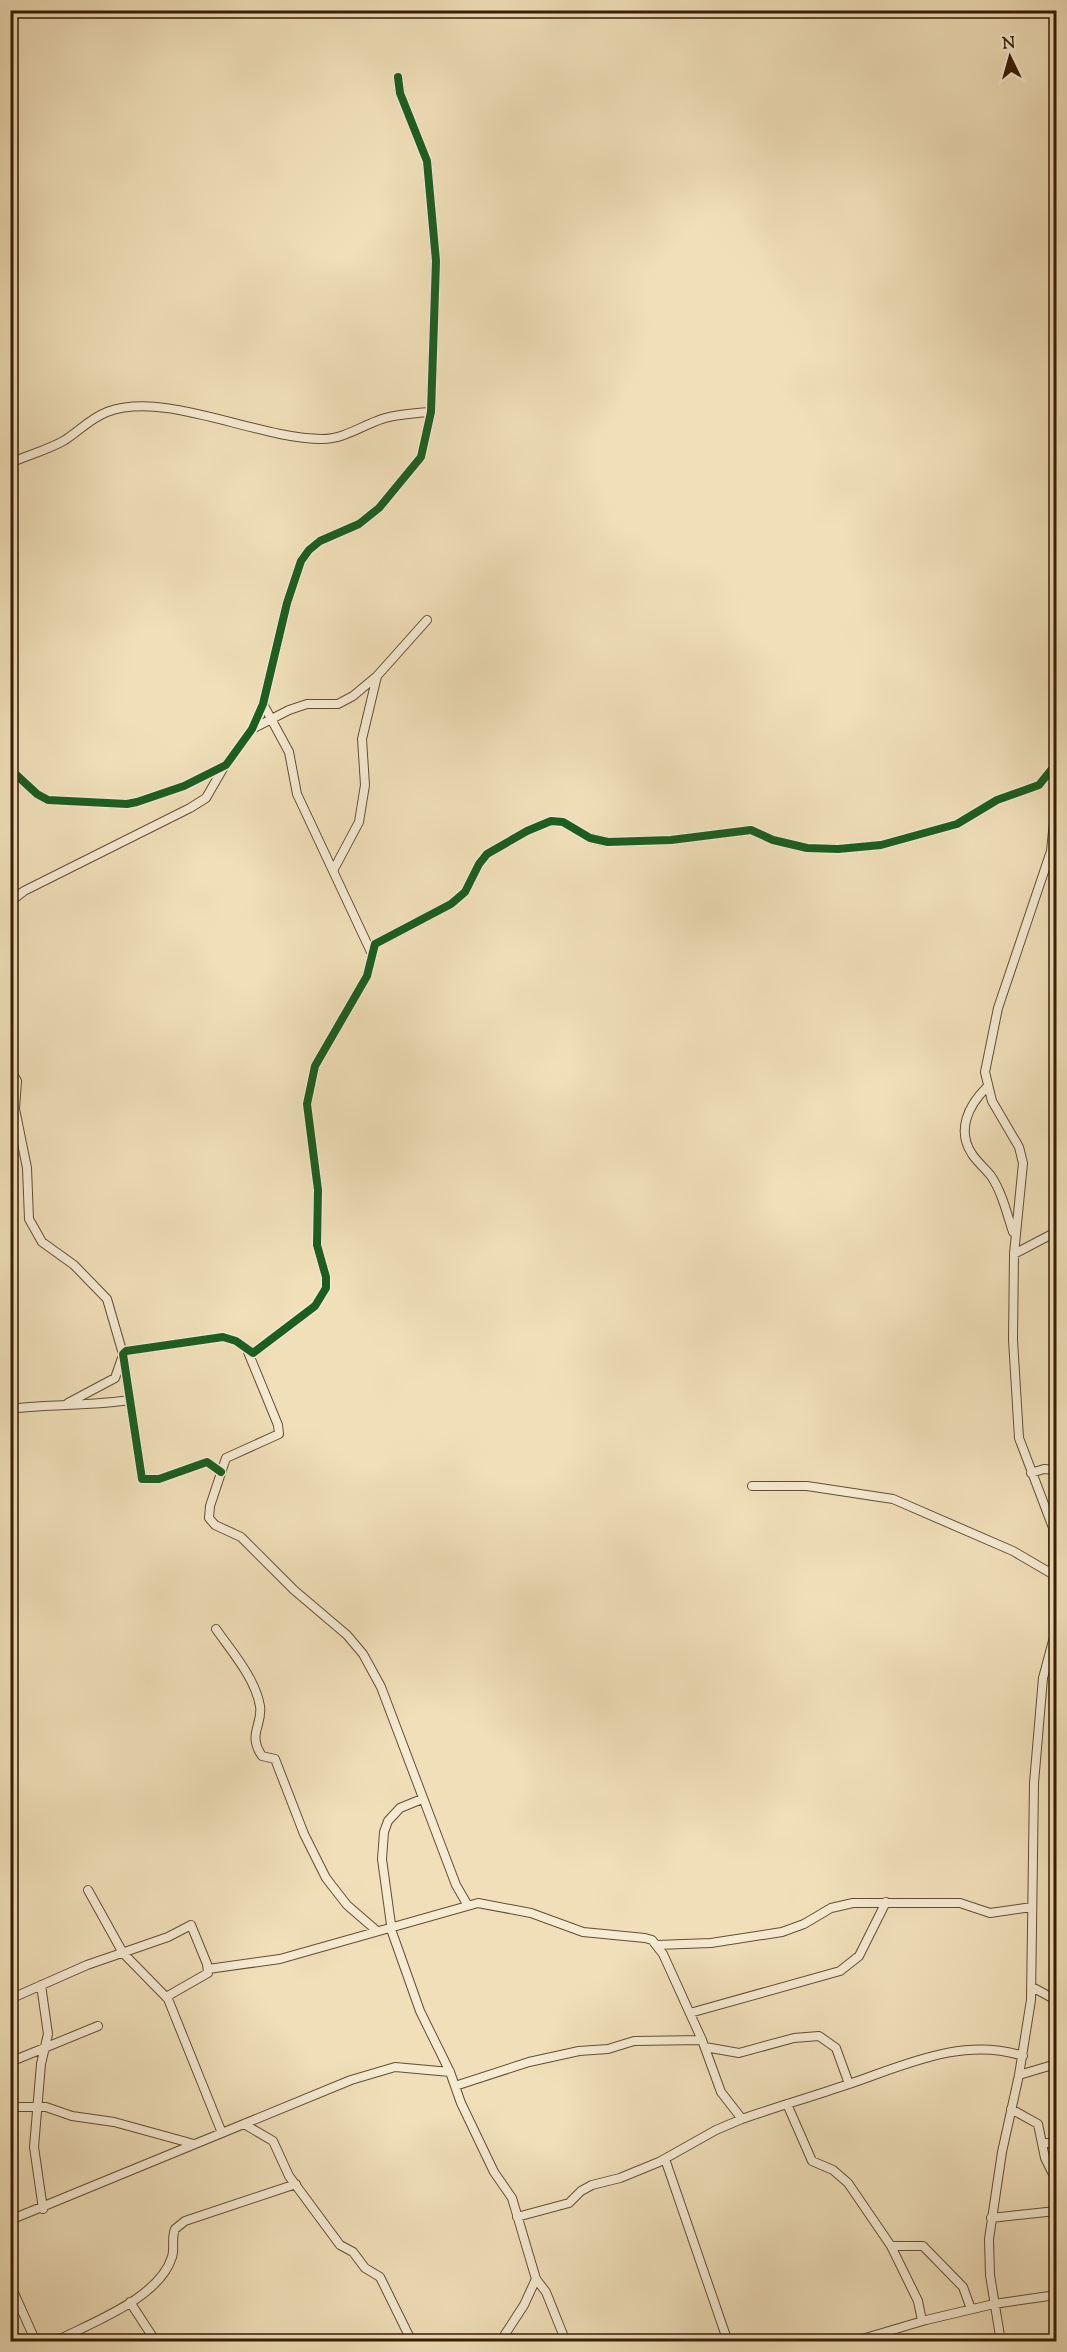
<svg xmlns="http://www.w3.org/2000/svg" width="1067" height="2352" font-family="'Sorts Mill Goudy',serif">
  <style>
    .lines { fill: none; stroke-linecap: round; stroke-linejoin: round }
    .street-casing { stroke: #644e30; stroke-width: 10 }
    .street { stroke: #f5ead2; stroke-width: 8 }
    .cycleway-casing { stroke: #f5ead2; stroke-width: 11 }
    .cycleway { stroke: #1b5e20; stroke-width: 8 }
  </style>
  <rect width="100%" height="100%" fill="#f0dfb9"/>
  <filter id="stains"><feTurbulence type="fractalNoise" baseFrequency=".00333" numOctaves="4"/><feColorMatrix values="0 0 0 0 .2 0 0 0 0 .09 0 0 0 0 .02 0 0 0 .5 -.17"/></filter>
  <radialGradient id="worn" r=".72"><stop offset=".6" stop-color="#630" stop-opacity="0"/><stop offset="1" stop-color="#630" stop-opacity=".3"/></radialGradient>
  <g class="lines">
    <defs>
      <path id="street" d="M 10,463 C 28,455 48,450 65,440 C 79,431 91,418 107,412 C 166,390 257,439 322,439 C 344,439 361,426 382,419 C 398,414 415,413 431,412
        M 263,704 L 289,752 L 297,794 L 371,952
        M 252,729 L 289,710 L 307,704 L 338,704 L 353,696 L 377,676
        M 10,769 L 37,794 L 48,800 L 127,804 L 137,802 L 184,786 L 226,765 L 252,729 L 263,704 L 287,603 L 301,561 L 309,550 L 320,541 L 359,524 L 379,508 L 421,457 L 431,412 L 436,261 L 427,161 L 400,93 L 398,77
        M 334,869 L 359,822 L 365,785 L 362,739 L 377,676 L 427,620
        M 10,902 L 24,891 L 190,808 L 206,798 L 225,765
        M 10,1069 L 17,1081 L 15,1109 L 27,1168 L 29,1219 L 42,1242 L 74,1265 L 107,1299 L 123,1354
        M 986,1088 C 969,1105 956,1130 972,1154 C 977,1162 985,1168 991,1176 C 1002,1192 1007,1214 1013,1232
        M 1014,1254 L 1056,1232
        M 248,1352 L 278,1425 L 279,1434 L 226,1458 L 210,1506 L 209,1518 L 215,1525 L 241,1537 L 294,1590 L 347,1635 L 363,1654 L 381,1687 L 456,1885 L 467,1904
        M 68,1403 L 115,1378 L 122,1358
        M 10,1409 C 51,1404 90,1406 130,1400
        M 221,1472 L 207,1462 L 159,1479 L 142,1479 L 123,1354 L 126,1351 L 223,1337 L 236,1341 L 253,1353 L 315,1306 L 326,1288 L 326,1277 L 317,1245 L 318,1190 L 307,1104 L 315,1066 L 367,976 L 375,944 L 451,904 L 465,892 L 479,864 L 487,854 L 527,831 L 551,821 L 563,822 L 590,838 L 608,842 L 671,840 L 751,830 L 773,840 L 807,848 L 838,849 L 881,845 L 957,824 L 997,800 L 1039,785 L 1056,764
        M 1031,1473 L 1044,1469 L 1056,1470
        M 752,1486 L 807,1486 L 893,1499 L 1013,1551 L 1054,1575
        M 1055,1533 L 1019,1438 L 1013,1340 L 1014,1254 L 1023,1163 L 1019,1147 L 992,1101 L 985,1072 L 998,1008 L 1051,851 L 1056,803
        M 216,1629 C 232,1652 255,1678 260,1706 C 263,1725 247,1734 262,1756 L 275,1759 L 304,1834 L 326,1878 L 347,1905 L 377,1931
        M 422,1799 L 400,1808 L 388,1821 L 384,1832 L 382,1859 L 392,1932 L 420,2011 L 450,2072 L 461,2103 L 494,2172 L 512,2198 L 536,2279 L 546,2292 L 566,2342
        M 88,1890 L 123,1953 L 168,1999 L 222,2133
        M 657,1945 L 711,1943 L 782,1932 L 804,1924 L 831,1908 L 853,1903 L 960,1903 L 990,1913 L 1032,1907
        M 208,1969 L 280,1959 L 478,1903 L 531,1913 L 583,1932 L 645,1938 L 652,1940 L 663,1954 L 702,2040 L 721,2092 L 742,2119
        M 41,1985 L 48,2034 L 41,2064 L 34,2147 L 43,2209
        M 1032,1987 L 1056,2000
        M 10,1999 L 87,1965 L 168,1937 L 191,1925 L 207,1964 L 208,1973 L 166,1997
        M 690,2013 L 840,1971 L 859,1956 L 886,1902
        M 705,2047 L 739,2053 L 794,2038 L 819,2036 L 836,2048 L 849,2084
        M 10,2062 L 98,2026
        M 1019,2075 L 1056,2064
        M 455,2086 L 529,2062 L 579,2051 L 608,2049 L 634,2041 L 702,2040
        M 787,2104 L 812,2161 L 833,2170 L 848,2183 L 891,2246 L 923,2246 L 963,2287 L 971,2309
        M 10,2107 L 46,2107 L 72,2116 L 114,2122 L 194,2144
        M 1011,2109 L 1038,2124 L 1045,2158 L 1056,2180
        M 244,2124 L 273,2141 L 289,2176 L 340,2245 L 353,2252 L 365,2268 L 380,2277 L 412,2342
        M 1043,2143 L 1056,2143
        M 665,2159 L 728,2342
        M 517,2217 L 569,2203 L 581,2191 L 592,2185 L 620,2178 L 659,2162 L 716,2130 L 742,2119 C 776,2107 811,2097 846,2085 C 903,2066 963,2036 1023,2056
        M 991,2218 L 1056,2211
        M 10,2220 L 351,2080 L 395,2067 L 450,2072
        M 891,2246 L 918,2301 L 922,2321
        M 10,2284 L 36,2342
        M 130,2302 L 156,2342
        M 54,2342 C 90,2323 159,2299 172,2257 C 175,2248 171,2239 175,2229 L 185,2221 L 296,2184
        M 500,2342 L 524,2305 L 536,2279
        M 852,2342 L 926,2320 L 994,2304 L 1056,2295
        M 1001,2342 L 990,2275 L 989,2239 L 1002,2152 L 1019,2075 L 1031,2000 L 1034,1783 L 1043,1678 L 1054,1637 L 1053,1530"/>
    </defs>
    <!-- street casing -->
    <use href="#street" class="street-casing"/>
    <!-- street -->
    <use href="#street" class="street"/>
    <defs>
      <path id="cycleway" d="M 10,769 L 37,794 L 48,800 L 127,804 L 137,802 L 184,786 L 226,765 L 252,729 L 263,704 L 287,603 L 301,561 L 309,550 L 320,541 L 359,524 L 379,508 L 421,457 L 431,412 L 436,261 L 427,161 L 400,93 L 398,77
        M 221,1472 L 207,1462 L 159,1479 L 142,1479 L 123,1354 L 126,1351 L 223,1337 L 236,1341 L 253,1353 L 315,1306 L 326,1288 L 326,1277 L 317,1245 L 318,1190 L 307,1104 L 315,1066 L 367,976 L 375,944 L 451,904 L 465,892 L 479,864 L 487,854 L 527,831 L 551,821 L 563,822 L 590,838 L 608,842 L 671,840 L 751,830 L 773,840 L 807,848 L 838,849 L 881,845 L 957,824 L 997,800 L 1039,785 L 1056,764"/>
    </defs>
    <!-- cycleway casing -->
    <use href="#cycleway" class="cycleway-casing"/>
    <!-- cycleway -->
    <use href="#cycleway" class="cycleway"/>
  </g>
  <!-- margin -->
  <rect width="1067" height="2352" fill="none" stroke="#f0dfb9" stroke-width="36"/>
  <rect x="12" y="12" width="1043" height="2328" fill="none" stroke="#361d03" stroke-width="3"/>
  <rect x="18" y="18" width="1031" height="2316" fill="none" stroke="#361d03" stroke-width="1.5"/>
  <!-- north arrow -->
  <g transform="translate(1010 57) rotate(355)" stroke="#f5ead2" stroke-width="4.5" paint-order="stroke">
  <path d="M0-4.5L10 22L0 15L-10 22Z" fill="#361d03"/>
  <text y="-9" font-size="16" font-weight="bold" text-anchor="middle" fill="#361d03">N</text>
  </g>
  <rect width="100%" height="100%" filter="url(#stains)"/>
  <rect width="100%" height="100%" fill="url(#worn)"/>
</svg>
